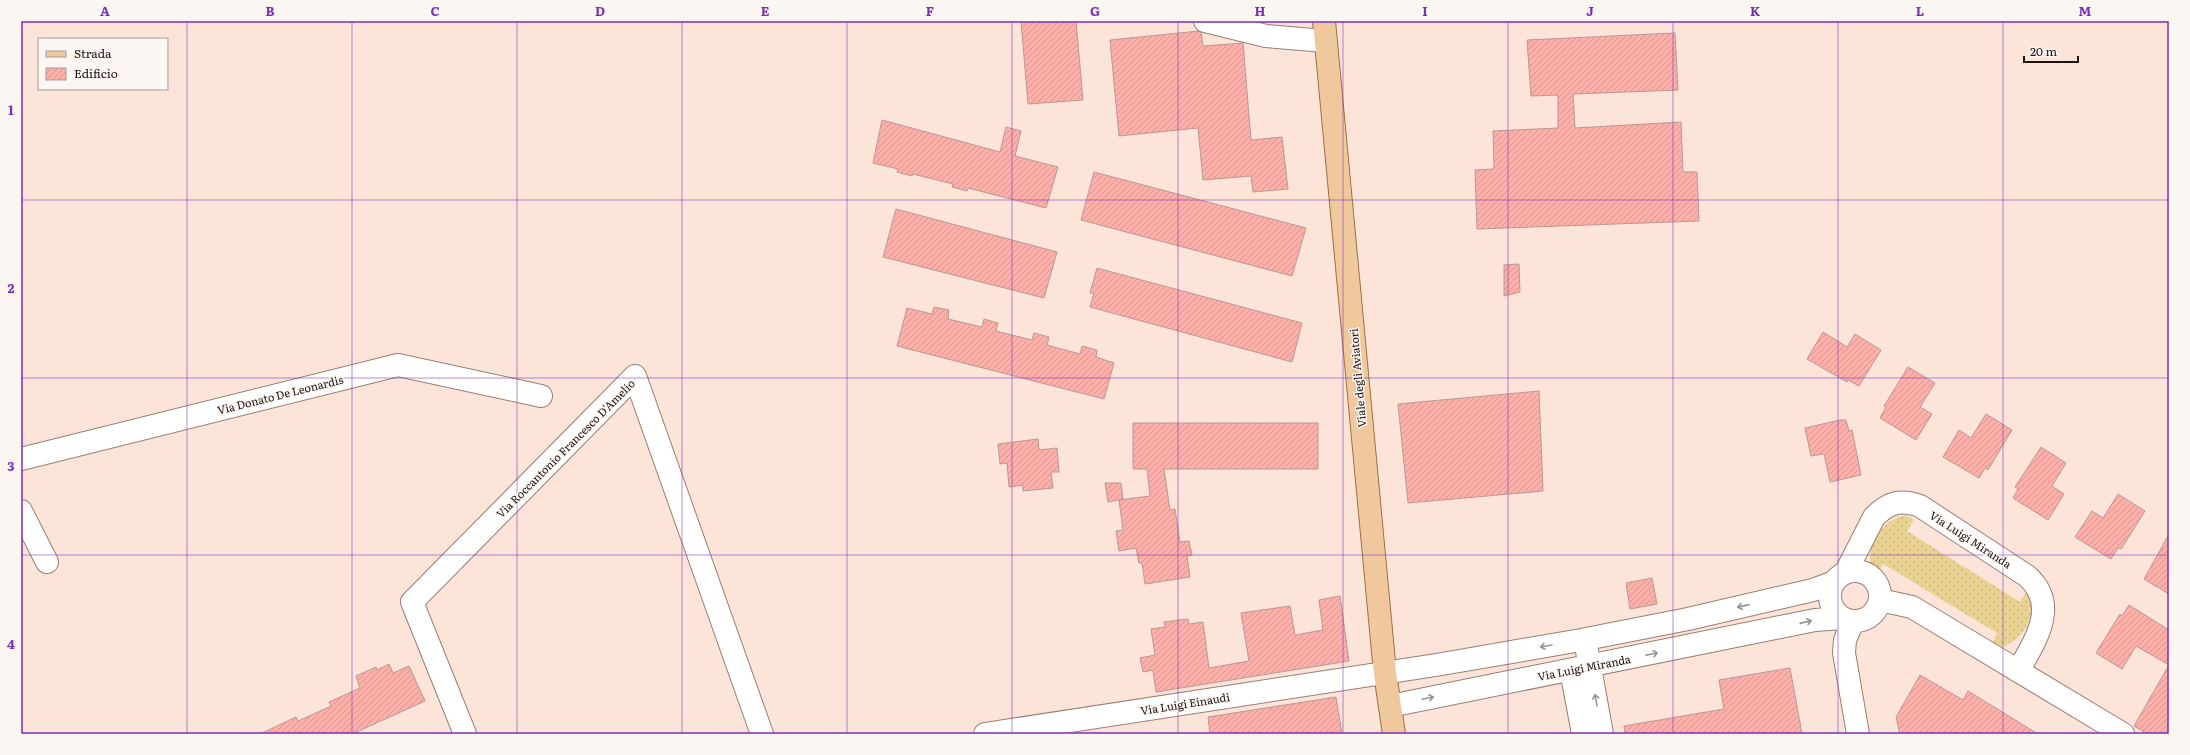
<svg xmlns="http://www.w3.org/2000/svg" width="2190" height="755" font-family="Literata,serif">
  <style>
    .grass { fill: url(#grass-dots) }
    .building { fill: url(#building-hatch); stroke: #b99896 }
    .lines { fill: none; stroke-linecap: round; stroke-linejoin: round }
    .minor-casing { stroke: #9a7e71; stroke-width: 24 }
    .major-casing { stroke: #9f7140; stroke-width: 24 }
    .minor { stroke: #fff; stroke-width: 22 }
    .major { stroke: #efc89d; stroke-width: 22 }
    .oneway { stroke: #999593 }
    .grid { fill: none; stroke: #7b2cbf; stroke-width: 1; stroke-opacity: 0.55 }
    .labels { text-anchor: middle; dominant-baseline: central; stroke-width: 3; stroke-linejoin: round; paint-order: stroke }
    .street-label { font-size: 11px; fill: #1d130e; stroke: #fcf6f3 }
    .neatline { fill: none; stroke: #7b2cbf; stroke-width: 1.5 }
    .grid-label { font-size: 13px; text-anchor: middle; font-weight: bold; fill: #7b2cbf }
  </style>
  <defs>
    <pattern id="grass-dots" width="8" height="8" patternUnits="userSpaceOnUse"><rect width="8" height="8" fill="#ead392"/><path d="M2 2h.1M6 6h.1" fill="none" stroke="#c8b47d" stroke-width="1.8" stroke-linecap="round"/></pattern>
    <pattern id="building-hatch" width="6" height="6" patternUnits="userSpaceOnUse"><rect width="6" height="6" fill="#fdafaa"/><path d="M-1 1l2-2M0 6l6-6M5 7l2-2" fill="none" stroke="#d89691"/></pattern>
  </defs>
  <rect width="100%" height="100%" fill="#fde4d9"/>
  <!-- grass -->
  <path class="grass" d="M 1905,515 L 1914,520 L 1907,531 L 2020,602 L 2027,591 C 2041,614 2021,645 1996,648 L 1992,645 L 1997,633 L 1883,564 L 1878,573 L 1873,572 C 1863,547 1881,521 1905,515 Z"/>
  <!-- building -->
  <path class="building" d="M 1021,21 L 1076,21 L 1083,100 L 1028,104 Z
    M 1199,31 L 1201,33 L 1203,46 L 1243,43 L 1251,140 L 1282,137 L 1288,189 L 1253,192 L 1251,176 L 1203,180 L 1198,128 L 1119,136 L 1110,40 Z
    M 1675,33 L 1678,90 L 1573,94 L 1575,128 L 1681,122 L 1683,172 L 1697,172 L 1699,221 L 1477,229 L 1475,170 L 1494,169 L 1493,131 L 1558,128 L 1558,95 L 1531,96 L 1527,40 Z
    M 882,120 L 1000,152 L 1006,127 L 1021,131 L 1015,156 L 1058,167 L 1046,208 L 968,188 L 967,191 L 952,187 L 953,184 L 913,174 L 912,176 L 897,172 L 898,169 L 873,163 Z
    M 1094,172 L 1306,228 L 1292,276 L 1081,220 Z
    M 896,209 L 1057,252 L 1044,298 L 883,257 Z
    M 1519,264 L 1520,292 L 1504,296 L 1504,265 Z
    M 1097,268 L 1302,323 L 1292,362 L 1090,307 L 1094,293 L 1090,293 Z
    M 934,307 L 949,310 L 948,319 L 982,327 L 984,319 L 998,323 L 996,331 L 1032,340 L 1034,333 L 1049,337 L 1047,345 L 1080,354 L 1082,346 L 1097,350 L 1096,357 L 1114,363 L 1104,399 L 897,346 L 907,308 L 932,314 Z
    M 1823,332 L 1847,347 L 1855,334 L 1881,350 L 1859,386 L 1848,380 L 1847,382 L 1807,359 Z
    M 1908,367 L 1935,383 L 1920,407 L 1932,414 L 1916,440 L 1880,418 L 1886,407 L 1884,406 Z
    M 1539,391 L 1543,491 L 1408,503 L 1398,404 Z
    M 1986,414 L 2012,430 L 1988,470 L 1985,468 L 1979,478 L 1943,457 L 1959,430 L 1971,438 Z
    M 1840,420 L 1846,420 L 1849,431 L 1852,430 L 1861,475 L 1830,482 L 1824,454 L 1811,456 L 1805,428 Z
    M 1133,423 L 1318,423 L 1318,469 L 1164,469 L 1170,510 L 1175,509 L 1180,542 L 1189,541 L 1192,555 L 1187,556 L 1190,577 L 1145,584 L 1142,563 L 1139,563 L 1136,548 L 1119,551 L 1116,531 L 1123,530 L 1119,500 L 1150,496 L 1147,469 L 1133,469 Z
    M 1038,439 L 1039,450 L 1057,448 L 1059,472 L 1051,472 L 1053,488 L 1023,491 L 1023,485 L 1009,487 L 1007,463 L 1000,464 L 998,444 Z
    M 2041,447 L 2066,463 L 2052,486 L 2064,494 L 2048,520 L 2013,498 L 2018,489 L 2015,487 Z
    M 1105,483 L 1121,483 L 1123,499 L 1108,502 Z
    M 2118,494 L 2145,511 L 2121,549 L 2118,548 L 2111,559 L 2075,537 L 2092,511 L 2103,518 Z
    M 2169,534 L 2169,594 L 2144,579 Z
    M 1652,578 L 1657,604 L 1630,609 L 1626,583 Z
    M 1340,596 L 1349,661 L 1156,692 L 1153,670 L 1143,672 L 1140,658 L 1155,655 L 1151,629 L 1165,627 L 1164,622 L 1188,619 L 1189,624 L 1203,622 L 1209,668 L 1249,661 L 1241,613 L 1290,606 L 1295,635 L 1323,630 L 1319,600 Z
    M 2129,605 L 2169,630 L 2169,734 L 2148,734 L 2134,726 L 2169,665 L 2136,646 L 2122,669 L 2096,653 L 2120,614 L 2122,616 Z
    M 389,664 L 393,673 L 409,666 L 425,701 L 352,734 L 260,734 L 296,717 L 298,721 L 331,706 L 329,702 L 360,688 L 356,676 L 376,667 L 377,670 Z
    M 1790,668 L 1802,734 L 1625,734 L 1624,726 L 1724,709 L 1719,680 Z
    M 1920,675 L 1963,700 L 1968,691 L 2038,734 L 1900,734 L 1896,717 Z
    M 1336,697 L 1342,734 L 1210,734 L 1208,717 Z"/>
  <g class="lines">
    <defs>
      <path id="minor" d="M 1205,21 L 1266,36 L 1325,41
        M 21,459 L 398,365 L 541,396
        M 21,511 L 47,562
        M1830 596a25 25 0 1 1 50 0a25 25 0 1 1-50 0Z
        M 1846,572 L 1874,517 C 1889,502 1901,499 1920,506 L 2027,576 C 2060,605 2035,641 2018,671
        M 1880,600 L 1912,607 L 2123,734
        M 1853,621 L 1845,640 L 1844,653 L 1858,734
        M 1587,651 L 1602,734
        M 1571,670 L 1583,734
        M 1390,706 L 1815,620 L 1843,618
        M 465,734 L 412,602 L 635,376 L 762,734
        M 985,734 L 1436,665 L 1581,640 L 1688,619 L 1813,590 L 1834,582"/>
      <path id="major" d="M 1324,21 L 1385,673 L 1394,734"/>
    </defs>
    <!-- minor casing -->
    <use href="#minor" class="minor-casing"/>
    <!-- major casing -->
    <use href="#major" class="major-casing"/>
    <!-- minor -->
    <use href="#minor" class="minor"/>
    <!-- major -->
    <use href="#major" class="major"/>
  </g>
  <!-- one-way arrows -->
  <defs><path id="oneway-shaft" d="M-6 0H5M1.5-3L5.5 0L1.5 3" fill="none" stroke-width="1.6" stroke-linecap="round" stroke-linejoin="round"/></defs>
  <g class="oneway">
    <use href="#oneway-shaft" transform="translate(1743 606) rotate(167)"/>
    <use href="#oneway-shaft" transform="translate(1806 622) rotate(-13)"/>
    <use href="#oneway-shaft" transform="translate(1546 646) rotate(170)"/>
    <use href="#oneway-shaft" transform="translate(1652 654) rotate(-11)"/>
    <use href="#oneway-shaft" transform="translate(1428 698) rotate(-12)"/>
    <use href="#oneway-shaft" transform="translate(1596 700) rotate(-100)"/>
  </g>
  <!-- grid -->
  <path class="grid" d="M 187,21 L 187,734M 352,21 L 352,734M 517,21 L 517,734M 682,21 L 682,734M 847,21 L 847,734M 1012,21 L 1012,734M 1178,21 L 1178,734M 1343,21 L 1343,734M 1508,21 L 1508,734M 1673,21 L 1673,734M 1838,21 L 1838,734M 2003,21 L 2003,734M 21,200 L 2169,200M 21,378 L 2169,378M 21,555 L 2169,555"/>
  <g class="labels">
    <!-- street labels -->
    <g class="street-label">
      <text transform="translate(1357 378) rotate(-95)">Viale degli Aviatori</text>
      <text transform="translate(280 394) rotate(-14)">Via Donato De Leonardis</text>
      <text transform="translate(565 448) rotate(-45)">Via Roccantonio Francesco D'Amelio</text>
      <text transform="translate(1971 539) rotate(33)">Via Luigi Miranda</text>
      <text transform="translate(1584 667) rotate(-11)">Via Luigi Miranda</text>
      <text transform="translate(1185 703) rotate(-9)">Via Luigi Einaudi</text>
    </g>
  </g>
  <!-- border -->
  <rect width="2190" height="755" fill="none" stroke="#fcf6f3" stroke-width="44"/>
  <!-- legend -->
  <rect x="38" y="38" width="130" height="52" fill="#fcf6f3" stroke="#a39b97"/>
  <rect x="46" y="51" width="20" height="6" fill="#efc89d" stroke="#a39b97"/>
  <text x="74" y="58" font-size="12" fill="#1d130e">Strada</text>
  <rect x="46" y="68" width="20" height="12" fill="url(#building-hatch)" stroke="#a39b97"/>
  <text x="74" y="78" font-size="12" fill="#1d130e">Edificio</text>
  <!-- scale -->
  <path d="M2024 56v6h54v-6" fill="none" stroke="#1d130e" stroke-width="2"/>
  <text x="2030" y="56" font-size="12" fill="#1d130e" stroke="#fcf6f3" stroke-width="3" paint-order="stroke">20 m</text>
  <rect x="22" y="22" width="2146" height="711" class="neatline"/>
  <g class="grid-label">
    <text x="105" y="16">A</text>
    <text x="270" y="16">B</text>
    <text x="435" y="16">C</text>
    <text x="600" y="16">D</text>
    <text x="765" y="16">E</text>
    <text x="930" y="16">F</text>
    <text x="1095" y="16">G</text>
    <text x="1260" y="16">H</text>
    <text x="1425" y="16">I</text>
    <text x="1590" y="16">J</text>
    <text x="1755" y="16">K</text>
    <text x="1920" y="16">L</text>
    <text x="2085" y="16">M</text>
    <text x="11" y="115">1</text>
    <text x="11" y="293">2</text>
    <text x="11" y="471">3</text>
    <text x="11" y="649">4</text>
  </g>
</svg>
